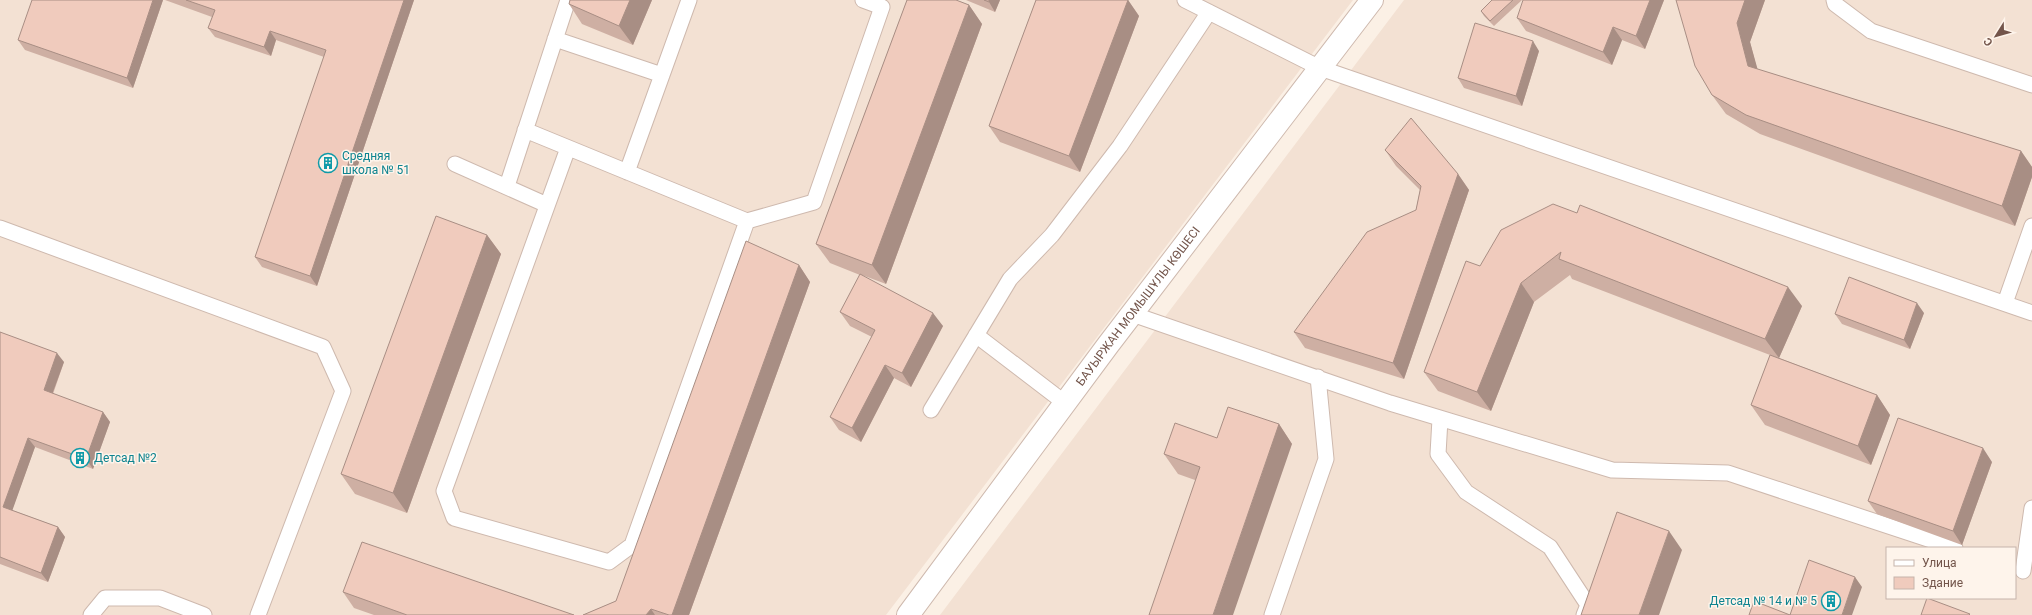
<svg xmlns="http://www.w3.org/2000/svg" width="2032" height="615" font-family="Roboto,sans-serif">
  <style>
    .residential { fill: #f3e1d3; fill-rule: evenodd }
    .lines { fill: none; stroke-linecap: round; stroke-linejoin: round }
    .service-casing { stroke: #ceb9ae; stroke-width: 17 }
    .tertiary-casing { stroke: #ceb9ae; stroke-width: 24 }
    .service { stroke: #fff; stroke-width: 15 }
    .tertiary { stroke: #fff; stroke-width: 22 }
    .wall { fill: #ceafa3 }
    .shaded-wall { fill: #a88e84 }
    .building { fill: #f0cbbd; stroke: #a88e84 }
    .labels { text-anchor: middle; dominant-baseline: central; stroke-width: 3; stroke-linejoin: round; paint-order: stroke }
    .culture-label { font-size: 12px; fill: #0d838f; stroke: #fef4eb; text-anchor: start }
    .street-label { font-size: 12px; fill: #73554b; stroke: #fef4eb }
  </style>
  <rect width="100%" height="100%" fill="#fbf0e5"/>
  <!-- residential -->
  <path class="residential" d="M 0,0 L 1353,0 L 886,615 L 0,615 Z
    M 1404,0 L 2032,0 L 2032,615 L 940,615 ZM 1887,548 L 2015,548 L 2015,598 L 1887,598 Z"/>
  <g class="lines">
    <defs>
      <path id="service" d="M 1185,0 L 1320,68 L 2032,313
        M 1834,0 L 1835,4 L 1871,31 L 2032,85
        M 555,39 L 662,75
        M 525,130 L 747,221 L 814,202 L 882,7 L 863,0
        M 568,148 L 444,491 L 454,518 L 609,562 L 632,545 L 747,221
        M 455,164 L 547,205
        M 627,172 L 689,0
        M 507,186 L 568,0
        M 0,228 L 323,347 L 343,391 L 258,615
        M 2005,303 L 2032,226
        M 1132,314 L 1390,403 L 1612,470 L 1728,473 L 1955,548
        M 976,335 L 1065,403
        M 931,410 L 1010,279 L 1052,235 L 1120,146 L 1209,12
        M 1440,419 L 1438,454 L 1466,492 L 1550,547 L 1588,605 L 1584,615
        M 2023,571 L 2032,508
        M 91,615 L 105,598 L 160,598 L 204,615
        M 1272,615 L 1326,459 L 1318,377"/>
      <g id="tertiary">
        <path id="s1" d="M 908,615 L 1108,345 L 1372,0"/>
      </g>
    </defs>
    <!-- service casing -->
    <use href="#service" class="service-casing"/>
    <!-- tertiary casing -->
    <use href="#tertiary" class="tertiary-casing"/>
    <!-- service -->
    <use href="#service" class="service"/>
    <!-- tertiary -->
    <use href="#tertiary" class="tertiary"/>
  </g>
  <!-- wall -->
  <path class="wall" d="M 163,0 L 133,88 L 25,50 L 18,40 Z
    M 165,0 L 414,0 L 317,286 L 262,267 L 255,257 L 324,57 L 276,40 L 271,56 L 215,37 L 208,28 L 212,17 Z
    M 570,0 L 652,0 L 633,45 L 582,24 L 569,4 Z
    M 906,0 L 956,0 L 969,5 L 982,24 L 886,284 L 862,275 L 943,326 L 911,387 L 894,378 L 861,442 L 839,430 L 830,417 L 872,337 L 850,326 L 840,312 L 860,275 L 830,263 L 816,244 L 907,0 Z
    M 966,0 L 1000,0 L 995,12 Z
    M 1036,0 L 1128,0 L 1139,16 L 1080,172 L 1000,142 L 989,126 Z
    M 1492,0 L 1522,0 L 1494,26 L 1484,16 L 1481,11 Z
    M 1664,0 L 1645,49 L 1622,40 L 1612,65 L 1526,31 L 1517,18 Z
    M 1676,0 L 1765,0 L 1750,42 L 1757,69 L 2021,151 L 2032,167 L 2032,177 L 2015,226 L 1760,134 L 1726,114 L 1712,95 Z
    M 1539,51 L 1522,106 L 1464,88 L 1458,78 Z
    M 1385,150 L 1458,174 L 1469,190 L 1404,379 L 1305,348 L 1294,332 L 1416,210 L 1420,190 L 1396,166 Z
    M 1501,230 L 1802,306 L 1779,358 L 1877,395 L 1890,415 L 1871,465 L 1765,425 L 1751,405 L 1770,355 L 1572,279 L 1570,275 L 1534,302 L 1491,411 L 1438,391 L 1424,372 Z
    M 487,235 L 501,254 L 407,513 L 355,494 L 341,474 Z
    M 799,265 L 810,282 L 689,615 L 583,615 L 616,601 Z
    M 1924,313 L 1910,349 L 1842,324 L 1835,314 Z
    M 0,332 L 64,362 L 53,394 L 103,412 L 110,422 L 93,469 L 35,447 L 12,510 L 58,527 L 65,537 L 48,582 L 0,564 Z
    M 1279,424 L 1292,444 L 1195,480 L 1178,474 L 1164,454 L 1217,438 Z
    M 1992,462 L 1962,545 L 1877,514 L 1868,501 Z
    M 343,592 L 574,615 L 374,615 L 354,608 Z"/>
  <!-- shaded-wall -->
  <path class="shaded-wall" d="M 153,0 L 163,0 L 133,88 L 127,78 Z
    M 404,0 L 414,0 L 317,286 L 310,276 Z
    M 630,0 L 652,0 L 633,45 L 619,26 Z
    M 989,0 L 1000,0 L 995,12 L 989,2 Z
    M 1128,0 L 1139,16 L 1080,172 L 1069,156 Z
    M 1650,0 L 1664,0 L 1645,49 L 1636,36 Z
    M 1745,0 L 1765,0 L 1750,42 L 1762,85 L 1748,66 L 1737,23 Z
    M 969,5 L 982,24 L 886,284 L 872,265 Z
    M 1613,27 L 1622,40 L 1612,65 L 1603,52 Z
    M 270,31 L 276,40 L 271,56 L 264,47 Z
    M 1533,41 L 1539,51 L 1522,106 L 1516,96 Z
    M 2021,151 L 2032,167 L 2032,177 L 2015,226 L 2002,206 Z
    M 1458,174 L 1469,190 L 1404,379 L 1393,363 Z
    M 487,235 L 501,254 L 407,513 L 393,493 Z
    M 799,265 L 810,282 L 689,615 L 672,615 Z
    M 1521,283 L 1534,302 L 1491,411 L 1477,392 Z
    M 1788,287 L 1802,306 L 1779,358 L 1765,339 Z
    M 1917,303 L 1924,313 L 1910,349 L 1904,340 Z
    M 933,313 L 943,326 L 911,387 L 902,373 Z
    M 57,353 L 64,362 L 50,400 L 44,390 Z
    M 885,365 L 894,378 L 861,442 L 852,428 Z
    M 1877,395 L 1890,415 L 1871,465 L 1858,446 Z
    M 103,412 L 110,422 L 93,469 L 86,459 Z
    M 1279,424 L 1292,444 L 1233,615 L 1213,615 Z
    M 28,438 L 35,447 L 10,517 L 3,507 Z
    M 1983,448 L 1992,462 L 1962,545 L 1953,531 Z
    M 58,527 L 65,537 L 48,582 L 41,573 Z
    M 1669,531 L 1682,550 L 1659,615 L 1639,615 Z
    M 1855,577 L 1862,587 L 1852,615 L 1842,615 Z
    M 651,609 L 655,615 L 646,615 Z"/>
  <!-- building -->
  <path class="building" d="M 32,0 L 153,0 L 127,78 L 18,40 Z
    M 186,0 L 404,0 L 310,276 L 255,257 L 326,50 L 270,31 L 264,47 L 208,28 L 215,10 Z
    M 570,0 L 630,0 L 619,26 L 569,4 Z
    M 907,0 L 956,0 L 969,5 L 872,265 L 816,244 Z
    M 984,0 L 989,0 L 989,2 Z
    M 1036,0 L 1128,0 L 1069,156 L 989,126 Z
    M 1492,0 L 1513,0 L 1490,21 L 1481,11 Z
    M 1523,0 L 1650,0 L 1636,36 L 1613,27 L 1603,52 L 1517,18 Z
    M 1676,0 L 1745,0 L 1737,23 L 1748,66 L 2021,151 L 2002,206 L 1746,115 L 1712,95 L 1695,66 Z
    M 1475,23 L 1533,41 L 1516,96 L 1458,78 Z
    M 1411,118 L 1458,174 L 1393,363 L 1294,332 L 1367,232 L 1416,210 L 1421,186 L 1385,150 Z
    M 1553,204 L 1577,213 L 1580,205 L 1788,287 L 1765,339 L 1559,259 L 1561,252 L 1521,283 L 1477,392 L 1424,372 L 1466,261 L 1480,266 L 1501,230 Z
    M 436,216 L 487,235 L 393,493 L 341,474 Z
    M 746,241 L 799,265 L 672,615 L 669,615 L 651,609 L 646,615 L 583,615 L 616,601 Z
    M 860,274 L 933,313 L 902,373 L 885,365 L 852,428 L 830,417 L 875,330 L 840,312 Z
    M 1849,277 L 1917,303 L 1904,340 L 1835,314 Z
    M 0,332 L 57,353 L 44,390 L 103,412 L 86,459 L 28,438 L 3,507 L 58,527 L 41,573 L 0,557 Z
    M 1770,355 L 1877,395 L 1858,446 L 1751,405 Z
    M 1228,407 L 1279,424 L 1213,615 L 1149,615 L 1200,467 L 1164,454 L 1175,423 L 1217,438 Z
    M 1898,418 L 1983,448 L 1953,531 L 1868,501 Z
    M 1617,512 L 1669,531 L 1639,615 L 1581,615 Z
    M 362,542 L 574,615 L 407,615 L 343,592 Z
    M 1809,560 L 1855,577 L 1842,615 L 1749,615 L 1754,601 L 1790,615 Z
    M 1927,598 L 1970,614 L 1969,615 L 1921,615 Z"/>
  <!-- icons -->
  <defs>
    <symbol id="building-ring" viewBox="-11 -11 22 22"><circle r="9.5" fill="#fef4eb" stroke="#0f9aa8" stroke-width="1.5"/><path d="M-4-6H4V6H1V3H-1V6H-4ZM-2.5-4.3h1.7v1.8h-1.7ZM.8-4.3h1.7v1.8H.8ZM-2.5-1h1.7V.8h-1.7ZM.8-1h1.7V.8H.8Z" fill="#0f9aa8"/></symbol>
  </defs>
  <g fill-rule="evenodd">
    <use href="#building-ring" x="317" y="152" width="22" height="22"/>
    <use href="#building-ring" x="69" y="447" width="22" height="22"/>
    <use href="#building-ring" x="1820" y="590" width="22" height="22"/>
  </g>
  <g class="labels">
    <!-- culture labels -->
    <g class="culture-label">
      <text x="342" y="156">Средняя<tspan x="342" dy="14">школа № 51</tspan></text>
      <text x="94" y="458">Детсад №2</text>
      <text x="1817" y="601" text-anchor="end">Детсад № 14 и № 5</text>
    </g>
    <!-- street labels -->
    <g class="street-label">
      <text stroke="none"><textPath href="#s1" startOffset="385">БАУЫРЖАН МОМЫШҰЛЫ КӨШЕСІ</textPath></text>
    </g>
  </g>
  <!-- legend -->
  <rect x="1886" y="547" width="130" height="52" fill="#fef4eb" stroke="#c6b4ab"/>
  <rect x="1894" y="560" width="20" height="6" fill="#ffffff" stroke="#c6b4ab"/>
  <text x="1922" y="567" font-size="12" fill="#73554b">Улица</text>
  <rect x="1894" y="577" width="20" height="12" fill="#f0cbbd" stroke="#c6b4ab"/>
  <text x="1922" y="587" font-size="12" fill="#73554b">Здание</text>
  <!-- north arrow -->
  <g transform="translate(1996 36) rotate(233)" stroke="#fef4eb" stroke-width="3" paint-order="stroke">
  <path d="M0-3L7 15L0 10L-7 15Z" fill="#73554b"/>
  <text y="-6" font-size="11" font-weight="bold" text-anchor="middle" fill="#73554b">С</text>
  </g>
</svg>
